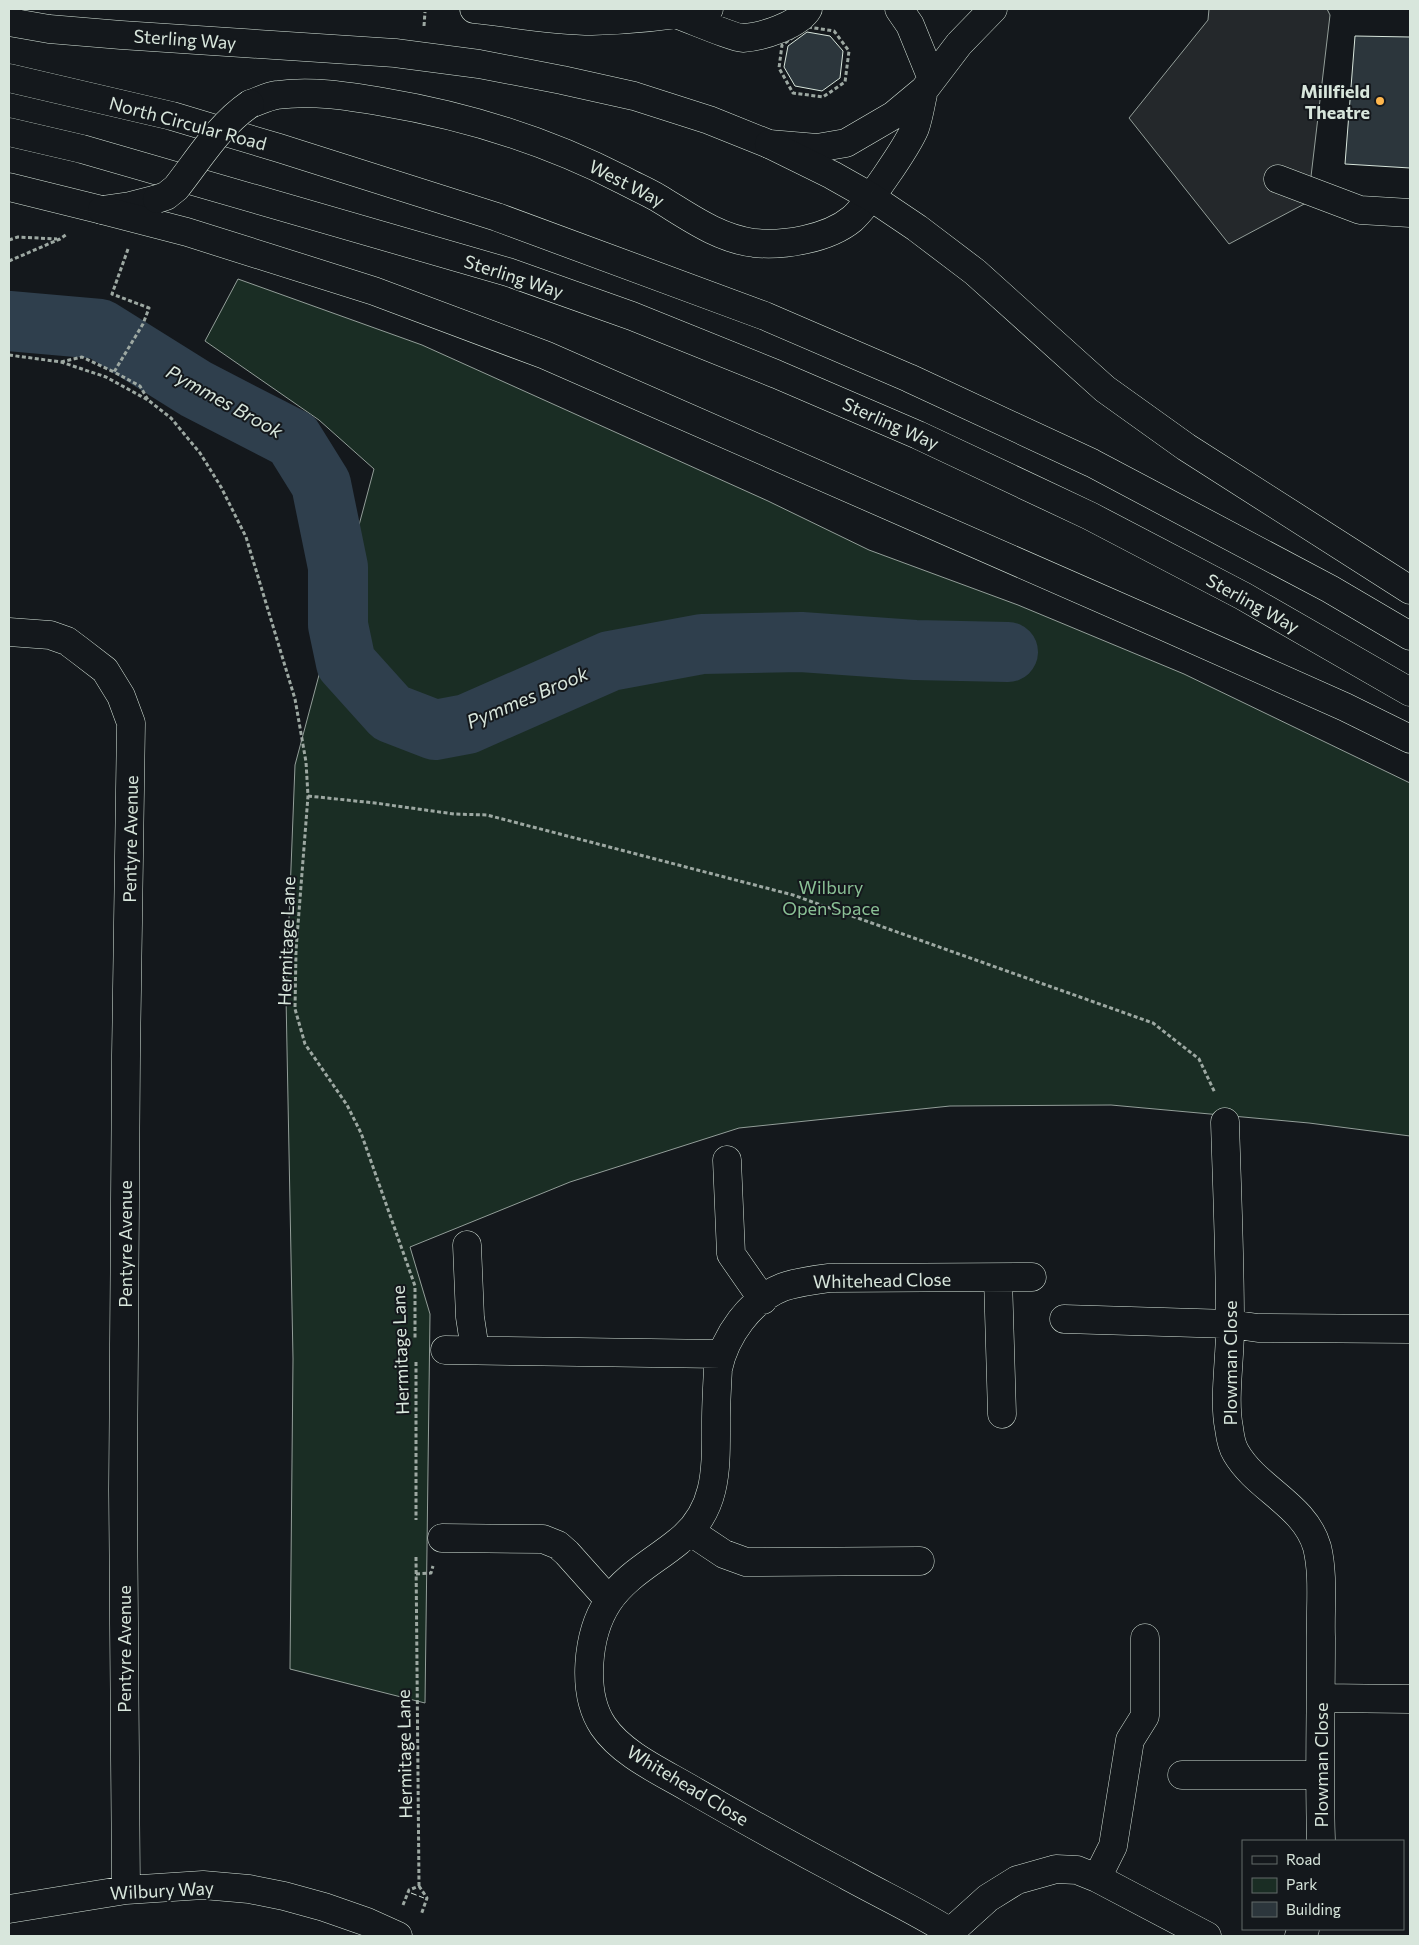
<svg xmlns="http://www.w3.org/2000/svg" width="1419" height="1945" font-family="Commissioner,sans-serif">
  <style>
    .green { fill: #1a2d24; stroke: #939e99 }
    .parking { fill: #24282b; stroke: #939e99 }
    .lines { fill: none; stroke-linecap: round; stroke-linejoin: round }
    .river { stroke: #2f3f4d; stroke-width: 60 }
    .building { fill: #2c363c; stroke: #d8e6dc }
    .minor-casing { stroke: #d8e6dc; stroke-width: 29 }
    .highway-casing { stroke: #d8e6dc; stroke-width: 29 }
    .path { stroke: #9da8a2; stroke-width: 3; stroke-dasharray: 4 2.5; stroke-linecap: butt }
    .minor { stroke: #14181c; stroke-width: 28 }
    .highway { stroke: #14181c; stroke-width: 28 }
    .minor-bridge-casing { stroke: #d8e6dc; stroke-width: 29; stroke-linecap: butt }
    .minor-bridge { stroke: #14181c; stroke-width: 28 }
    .fence { stroke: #d8e6dc; stroke-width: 1; stroke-dasharray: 6 2.5; stroke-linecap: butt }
    .poi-dot { fill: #ffb74d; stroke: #14181c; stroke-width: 2 }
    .labels { text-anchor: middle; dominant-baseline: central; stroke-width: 4; stroke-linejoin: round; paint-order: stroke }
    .street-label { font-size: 18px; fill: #d8e6dc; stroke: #14181c }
    .poi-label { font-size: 18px; font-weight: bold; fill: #d8e6dc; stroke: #14181c; text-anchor: end }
    .park-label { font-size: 18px; fill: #8ac095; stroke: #14181c }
    .water-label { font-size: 19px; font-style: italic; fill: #d8e6dc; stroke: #14181c }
  </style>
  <rect width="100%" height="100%" fill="#14181c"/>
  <!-- green -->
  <path class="green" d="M 238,279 L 422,345 L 768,501 L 869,550 L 1018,605 L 1184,674 L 1410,783 L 1410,1136 L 1309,1123 L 1111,1105 L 950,1106 L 739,1128 L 570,1182 L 410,1247 L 430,1314 L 425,1703 L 290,1669 L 293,1359 L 286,996 L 295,765 L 374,469 L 319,420 L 205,341 Z"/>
  <!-- parking -->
  <path class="parking" d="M 1209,9 L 1327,9 L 1330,15 L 1308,202 L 1229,244 L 1129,118 L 1208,20 Z"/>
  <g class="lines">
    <!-- river -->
    <path class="river" d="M 9,321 L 100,329 L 196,389 L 293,439 L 321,484 L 338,567 L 338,625 L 346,663 L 391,713 L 435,730 L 467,724 L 610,661 L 702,644 L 801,642 L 915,650 L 1008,652"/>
  </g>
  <!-- building -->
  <path class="building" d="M 807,32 L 830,36 L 843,51 L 840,78 L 822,91 L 795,86 L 784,67 L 788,46 Z
    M 1355,36 L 1410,37 L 1410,168 L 1345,164 Z"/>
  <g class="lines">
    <defs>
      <path id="minor" d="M 474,9 C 513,13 552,21 592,21 C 631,20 670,16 709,9
        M 899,9 L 910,25 L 932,79
        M 678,15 C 690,19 734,38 743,38 C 762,37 799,25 808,9
        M 9,22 L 49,29 L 121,35 L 395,53 L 479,64 L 562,80 L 634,96 L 709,120 L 769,144 L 817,148 L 846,143 L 894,115 L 924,90 L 959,44 L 993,9
        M 250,104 C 259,101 268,96 277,95 C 312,90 348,96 383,102 C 467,116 547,141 623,180 C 634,186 646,191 658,198 C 688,216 717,238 754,243 C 783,246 828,239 852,219 C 866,207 907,147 915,128 C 919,117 921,102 924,90
        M 1278,179 L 1360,210 L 1410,213
        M 9,187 L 102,210 L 130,206 L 157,199
        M 9,632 L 50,635 L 67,641 L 79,650 L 105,670 L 121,696 L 131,723 L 126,1056 L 123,1489 L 126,1890
        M 1225,1122 C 1227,1189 1230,1256 1230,1322 C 1231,1354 1223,1398 1229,1428 C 1230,1436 1232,1447 1236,1453 C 1257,1489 1305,1505 1317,1547 C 1324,1575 1320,1608 1321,1637 C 1321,1705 1319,1773 1321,1841
        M 727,1160 L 731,1254 L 763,1300
        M 467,1245 L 470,1317 L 475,1350
        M 998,1278 L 1002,1414
        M 1064,1319 L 1230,1324 L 1258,1328 L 1410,1329
        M 445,1350 L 721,1354
        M 691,1532 L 724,1554 L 746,1562 L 920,1561
        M 442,1538 L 543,1539 L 558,1545 L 567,1553 L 609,1600
        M 1321,1698 L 1410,1699
        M 1182,1775 L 1319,1775
        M 1097,1878 L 1113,1846 L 1130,1740 L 1145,1716 L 1145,1638
        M 9,1909 L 126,1890 L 203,1885 L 249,1889 L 284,1896 L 324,1907 L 367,1922 L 398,1936
        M 950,1932 C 917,1911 880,1894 846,1875 C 793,1847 741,1818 689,1788 C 660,1771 622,1754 603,1726 C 581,1693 587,1634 608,1602 C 626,1575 655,1561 679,1541 C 718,1510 716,1468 716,1422 C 716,1404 717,1387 718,1369 C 725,1336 750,1300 783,1287 C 798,1282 813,1280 829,1278 L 1032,1277
        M 946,1936 L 988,1898 L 1017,1880 L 1056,1869 L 1077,1870 L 1097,1878 L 1207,1936
        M 1299,1936 L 1305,1929"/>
      <path id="highway" d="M 9,78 L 172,116 L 279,148 L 497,217 L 765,316 L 909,378 L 1092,463 L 1330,589 L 1410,636
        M 9,132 L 82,149 L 508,272 L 632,316 L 776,374 L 918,435 L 1090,516 L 1243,596 L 1410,692
        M 769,144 L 832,175 L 871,197 L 917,228 L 975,272 L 1105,389 L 1186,447 L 1410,590
        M 102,210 L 187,232 L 374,291 L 545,355 L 1161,625 L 1345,707 L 1410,739"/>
    </defs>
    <!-- minor casing -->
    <use href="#minor" class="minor-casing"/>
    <!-- highway casing -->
    <use href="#highway" class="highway-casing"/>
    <!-- path -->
    <path class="path" d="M 424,26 L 425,12
      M 808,27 L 834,31 L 849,51 L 845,82 L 823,97 L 793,93 L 779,68 L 782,45 Z
      M 9,240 L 18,237 L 57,239
      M 128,249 L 112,294 L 149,308 L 143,324 L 114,372 L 140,386 L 148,400
      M 9,261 L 60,239 L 67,234
      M 9,355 L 61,362 L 106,377 L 148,400 L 171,418 L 200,453 L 221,487 L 246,537 L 295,699 L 306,762 L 308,796 L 296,950 L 295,1009 L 305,1044 L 347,1105 L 361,1133 L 415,1286 L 415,1338
      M 61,362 L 82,357 L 114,372
      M 308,796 L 375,803 L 454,814 L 487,815 L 793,895 L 1153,1023 L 1199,1059 L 1215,1093
      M 416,1362 L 416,1520
      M 416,1557 L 419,1886
      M 416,1574 L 431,1573 L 433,1566
      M 419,1886 L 427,1898 L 421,1915
      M 403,1905 L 409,1890 L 419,1886"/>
    <!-- minor -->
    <use href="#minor" class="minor"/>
    <!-- highway -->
    <use href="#highway" class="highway"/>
    <defs>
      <path id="minor-bridge" d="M 157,199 L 166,196 L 176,188 C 199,159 219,125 250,104"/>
    </defs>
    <!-- minor-bridge casing -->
    <use href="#minor-bridge" class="minor-bridge-casing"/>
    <!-- minor-bridge -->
    <use href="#minor-bridge" class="minor-bridge"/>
    <!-- fence -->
    <path class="fence" d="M 411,1893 L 424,1898"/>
  </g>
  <!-- markers -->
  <circle class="poi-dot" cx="1380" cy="101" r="5"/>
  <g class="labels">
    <!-- street labels -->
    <g class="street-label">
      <text transform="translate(185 39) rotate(4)">Sterling Way</text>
      <text transform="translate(188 123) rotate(15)">North Circular Road</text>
      <text transform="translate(627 183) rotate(27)">West Way</text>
      <text transform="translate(514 276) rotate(18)">Sterling Way</text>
      <text transform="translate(891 423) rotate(24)">Sterling Way</text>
      <text transform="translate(1253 603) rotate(29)">Sterling Way</text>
      <text transform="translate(130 839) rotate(-89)">Pentyre Avenue</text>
      <text transform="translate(286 941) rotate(-88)">Hermitage Lane</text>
      <text transform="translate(125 1244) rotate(-90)">Pentyre Avenue</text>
      <text transform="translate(882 1280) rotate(-1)">Whitehead Close</text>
      <text transform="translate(400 1350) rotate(-92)">Hermitage Lane</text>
      <text transform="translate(1230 1363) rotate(-90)">Plowman Close</text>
      <text transform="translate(124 1649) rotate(-90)">Pentyre Avenue</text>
      <text transform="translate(404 1754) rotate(-91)">Hermitage Lane</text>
      <text transform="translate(1321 1765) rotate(-90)">Plowman Close</text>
      <text transform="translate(688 1785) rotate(31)">Whitehead Close</text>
      <text transform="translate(162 1890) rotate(-3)">Wilbury Way</text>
    </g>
    <!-- poi labels -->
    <g class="poi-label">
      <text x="1370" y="91">Millfield<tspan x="1370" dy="21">Theatre</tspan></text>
    </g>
    <!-- park labels -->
    <g class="park-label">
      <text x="831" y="887">Wilbury<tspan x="831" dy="21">Open Space</tspan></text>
    </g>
    <!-- water labels -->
    <g class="water-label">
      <text transform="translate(225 401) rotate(29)">Pymmes Brook</text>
      <text transform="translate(527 697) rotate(-23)">Pymmes Brook</text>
    </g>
  </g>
  <!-- border -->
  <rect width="1419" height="1945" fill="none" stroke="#d8e6dc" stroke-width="20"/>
  <!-- legend -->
  <rect x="1242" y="1840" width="162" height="90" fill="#14181c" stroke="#626a69"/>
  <rect x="1252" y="1856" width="25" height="8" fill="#14181c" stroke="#626a69"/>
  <text x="1286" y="1865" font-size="15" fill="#d8e6dc">Road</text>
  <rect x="1252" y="1878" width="25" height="15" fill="#1a2d24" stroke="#626a69"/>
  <text x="1286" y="1890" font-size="15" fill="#d8e6dc">Park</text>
  <rect x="1252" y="1902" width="25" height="15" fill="#2c363c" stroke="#626a69"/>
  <text x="1286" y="1915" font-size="15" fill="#d8e6dc">Building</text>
</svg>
